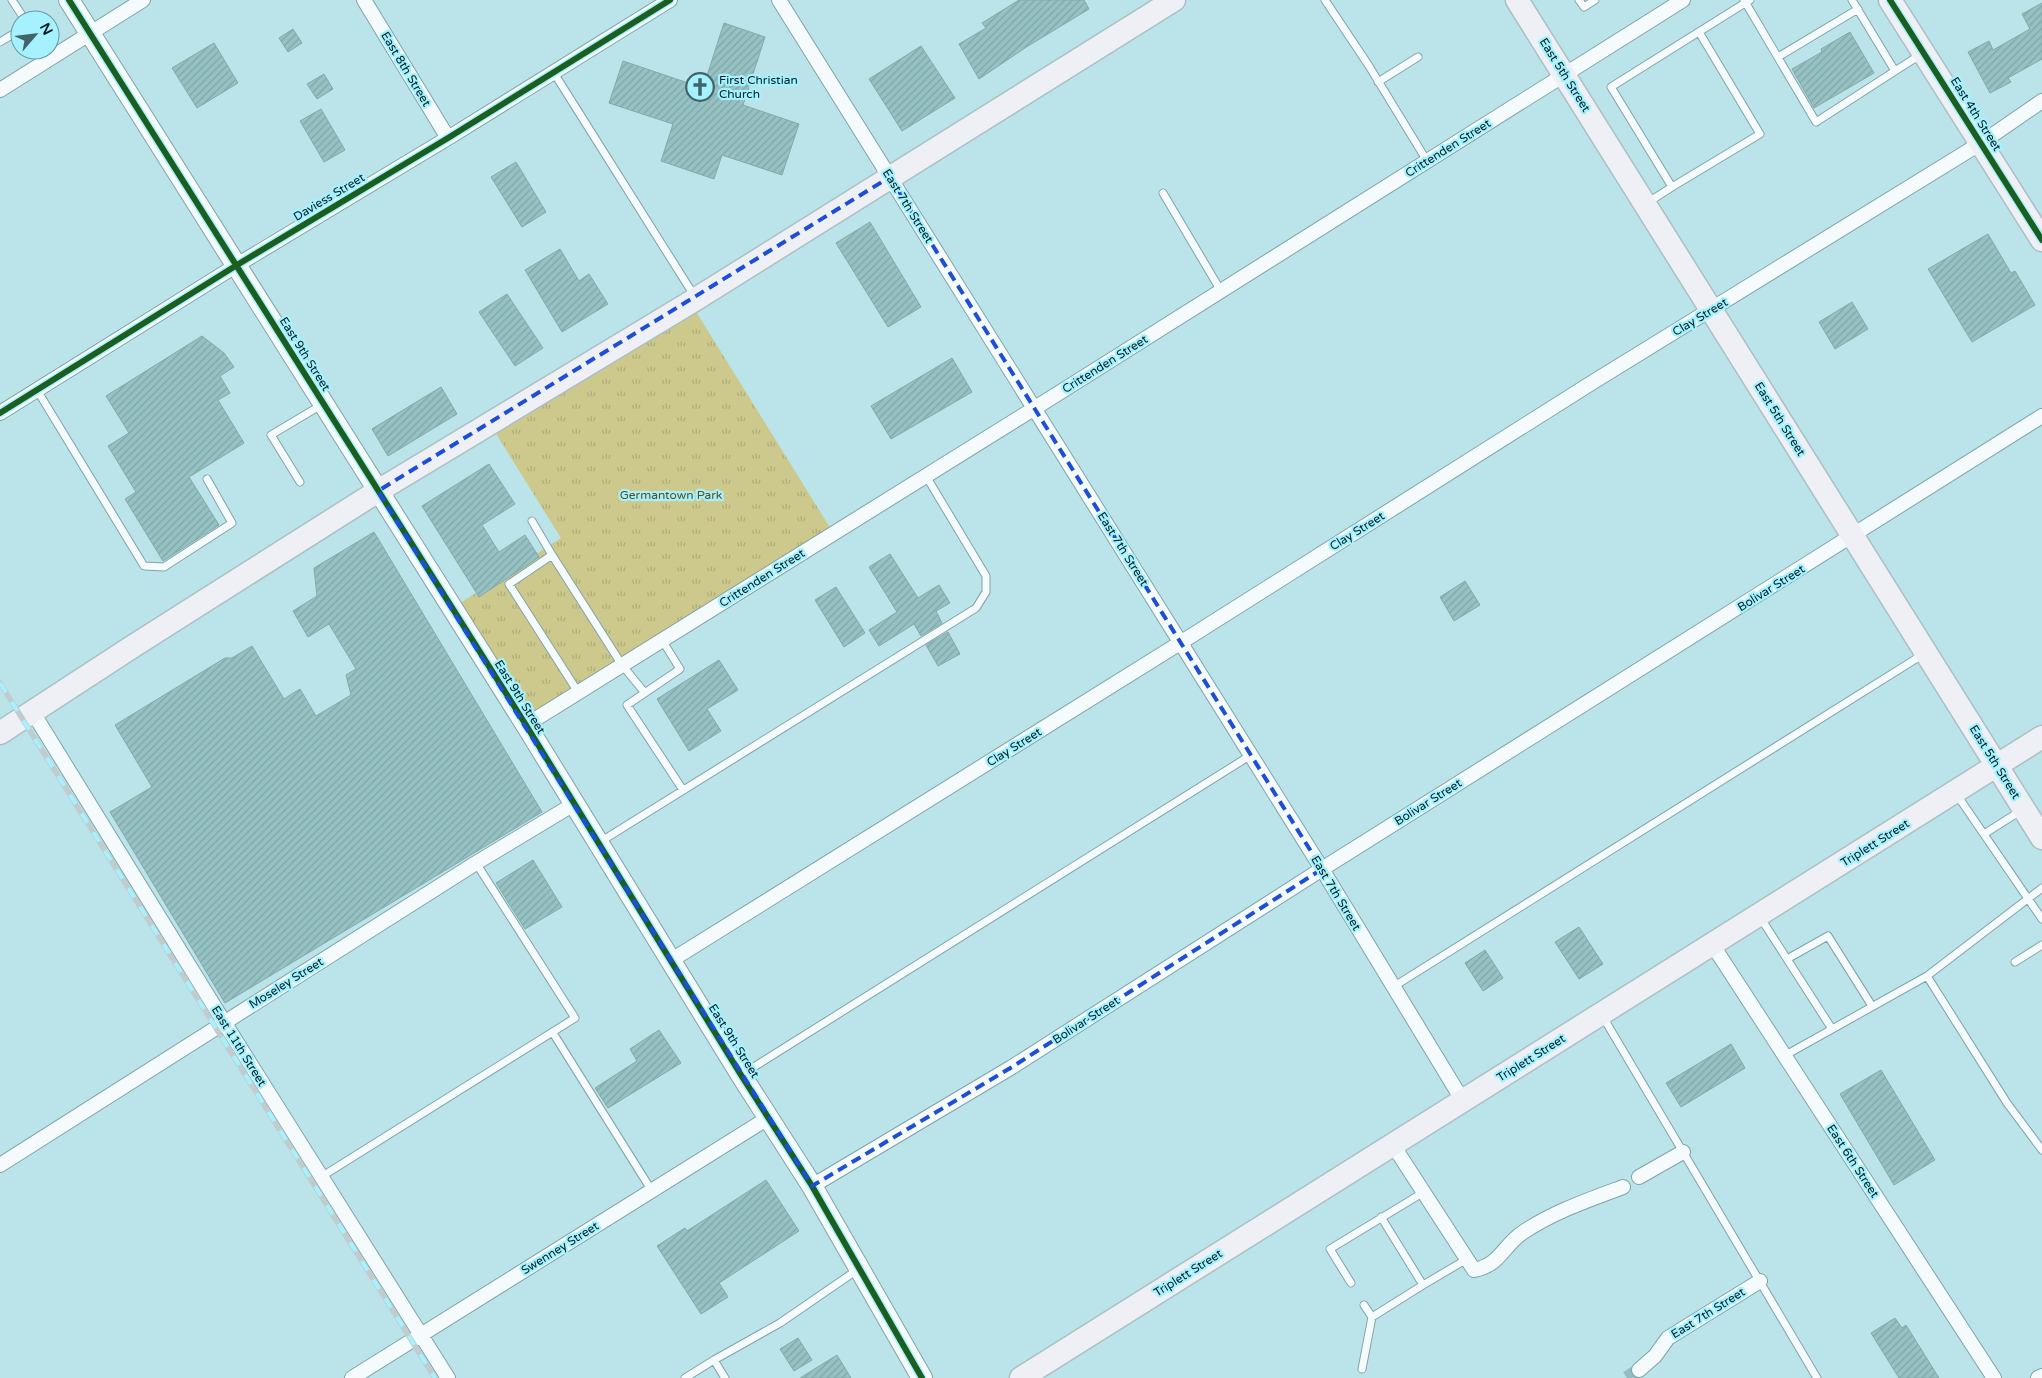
<svg xmlns="http://www.w3.org/2000/svg" width="2042" height="1378" font-family="'Varela Round',sans-serif">
  <style>
    .park { fill: url(#park-tufts) }
    .building { fill: url(#building-hatch); stroke: #86a8aa }
    .lines { fill: none; stroke-linecap: round; stroke-linejoin: round }
    .street-tunnel { stroke: #95bcc3; stroke-width: 14; stroke-dasharray: 14 7; stroke-linecap: butt }
    .lane-casing { stroke: #82a3a8; stroke-width: 9 }
    .street-casing { stroke: #82a3a8; stroke-width: 16 }
    .secondary-casing { stroke: #82a3a8; stroke-width: 22 }
    .primary-casing { stroke: #aac0c4; stroke-width: 25 }
    .lane { stroke: #f5fbfc; stroke-width: 7 }
    .street { stroke: #f5fbfc; stroke-width: 14 }
    .secondary { stroke: #f5fbfc; stroke-width: 20 }
    .primary { stroke: #eff0f6; stroke-width: 22 }
    .rail-casing { stroke: #c0ccce; stroke-width: 5.5 }
    .rail { stroke: #a6f1fe; stroke-width: 4; stroke-dasharray: 11; stroke-linecap: butt }
    .cycleway-casing { stroke: #a6f1fe; stroke-width: 9 }
    .cycleway { stroke: #1b5e20; stroke-width: 6 }
    .marked { fill: none; stroke: #1d4ed8; stroke-width: 4; stroke-dasharray: 10 6; stroke-linejoin: round }
    .labels { text-anchor: middle; dominant-baseline: central; stroke-width: 4.5; stroke-linejoin: round; paint-order: stroke }
    .street-label { font-size: 12px; fill: #002025; stroke: #a6f1fe }
    .poi-label { font-size: 12px; fill: #002025; stroke: #a6f1fe; text-anchor: start }
    .park-label { font-size: 12px; fill: #5d4b1b; stroke: #a6f1fe }
  </style>
  <defs>
    <pattern id="park-tufts" width="24" height="20" patternUnits="userSpaceOnUse" patternTransform="scale(1.25)"><rect width="24" height="20" fill="#cdc98c"/><path d="M3 7l-1-3M5 7V3M7 7l1-3M15 17l-1-3M17 17v-4M19 17l1-3" fill="none" stroke="#aeac79"/></pattern>
    <pattern id="building-hatch" width="6" height="6" patternUnits="userSpaceOnUse" patternTransform="scale(1.25)"><rect width="6" height="6" fill="#96c2c3"/><path d="M-1 1l2-2M0 6l6-6M5 7l2-2" fill="none" stroke="#80a6a7"/></pattern>
  </defs>
  <rect width="100%" height="100%" fill="#bae3ea"/>
  <!-- park -->
  <path class="park" d="M 690,302 L 834,534 L 526,725 L 451,609 L 561,538 L 490,424 Z"/>
  <!-- building -->
  <path class="building" d="M 1019,0 L 1084,0 L 1089,9 L 1028,46 L 979,79 L 959,44 L 986,28 L 982,23 Z
    M 2042,3 L 2042,59 L 2008,78 L 2011,82 L 1990,93 L 1968,52 L 1989,41 L 1993,50 L 2030,29 L 2022,14 Z
    M 724,23 L 765,37 L 743,105 L 799,124 L 782,175 L 722,155 L 714,179 L 661,161 L 673,124 L 609,103 L 623,61 L 703,88 Z
    M 293,29 L 302,43 L 288,52 L 279,38 Z
    M 1850,32 L 1874,73 L 1814,108 L 1792,69 L 1822,52 L 1821,49 Z
    M 214,43 L 238,83 L 197,108 L 172,68 Z
    M 921,46 L 955,98 L 902,131 L 869,79 Z
    M 324,74 L 333,89 L 317,99 L 307,84 Z
    M 321,109 L 345,150 L 324,162 L 300,121 Z
    M 516,162 L 546,212 L 522,227 L 491,177 Z
    M 870,222 L 921,307 L 888,327 L 836,243 Z
    M 1988,234 L 2011,273 L 2015,271 L 2035,305 L 1972,342 L 1928,269 Z
    M 560,249 L 579,281 L 589,274 L 608,304 L 562,332 L 525,270 Z
    M 507,294 L 543,348 L 515,366 L 479,312 Z
    M 1852,302 L 1868,329 L 1835,349 L 1819,322 Z
    M 202,336 L 224,353 L 234,367 L 220,376 L 230,393 L 218,400 L 244,443 L 189,477 L 219,525 L 163,561 L 125,499 L 136,492 L 108,446 L 129,433 L 106,396 Z
    M 952,358 L 972,392 L 891,439 L 871,406 Z
    M 441,387 L 457,414 L 388,456 L 372,429 Z
    M 489,464 L 515,504 L 482,525 L 499,552 L 525,535 L 539,557 L 479,597 L 422,506 Z
    M 374,532 L 542,812 L 225,1003 L 110,812 L 152,787 L 115,725 L 225,658 L 232,658 L 252,646 L 284,699 L 300,689 L 316,716 L 351,695 L 346,675 L 356,669 L 329,624 L 308,637 L 293,611 L 317,596 L 314,568 Z
    M 890,554 L 918,598 L 939,585 L 950,603 L 936,611 L 942,623 L 921,636 L 914,624 L 879,646 L 869,630 L 897,612 L 869,567 Z
    M 1465,581 L 1480,605 L 1454,621 L 1440,597 Z
    M 836,587 L 865,633 L 844,647 L 815,600 Z
    M 948,632 L 960,654 L 938,666 L 926,645 Z
    M 719,660 L 738,690 L 707,709 L 721,731 L 689,751 L 657,699 Z
    M 533,860 L 562,907 L 525,929 L 496,883 Z
    M 1579,927 L 1603,964 L 1579,979 L 1555,942 Z
    M 1485,950 L 1503,978 L 1483,991 L 1465,963 Z
    M 659,1030 L 681,1063 L 608,1108 L 595,1088 L 637,1061 L 630,1049 Z
    M 1731,1044 L 1745,1068 L 1681,1107 L 1666,1083 Z
    M 1881,1070 L 1935,1160 L 1894,1185 L 1840,1094 Z
    M 766,1180 L 799,1231 L 719,1283 L 728,1297 L 701,1314 L 657,1246 L 685,1228 L 687,1231 Z
    M 1895,1318 L 1902,1328 L 1906,1325 L 1939,1378 L 1899,1378 L 1871,1333 Z
    M 798,1338 L 812,1360 L 794,1371 L 780,1349 Z
    M 837,1355 L 851,1378 L 800,1378 Z"/>
  <g class="lines">
    <!-- street-tunnel -->
    <path class="street-tunnel" d="M 1627,1378 L 1639,1370"/>
    <defs>
      <path id="lane" d="M 12,0 L 25,20
        M 1325,0 L 1369,66 L 1427,161
        M 1579,0 L 1584,7 L 1595,0
        M 1744,0 L 1816,122 L 1895,71 L 1852,0
        M 1699,32 L 1760,134 L 1672,187 L 1611,87 C 1656,59 1701,31 1745,3 L 1750,0
        M 0,42 L 20,30
        M 1778,57 L 1858,9
        M 1895,71 L 1920,55
        M 554,73 L 695,297
        M 1378,82 L 1418,57
        M 1163,193 L 1221,291
        M 1647,203 L 1672,187
        M 37,390 L 144,566 L 164,567 L 232,523 L 207,479
        M 300,482 L 271,435 L 323,404
        M 532,521 L 552,555
        M 662,640 L 680,669 L 627,705 L 683,790
        M 578,692 L 509,584 L 552,555 L 622,665 L 645,693
        M 1957,795 L 2042,919
        M 1984,834 L 2022,810
        M 600,842 L 976,608 L 986,592 L 986,576 L 926,476
        M 1760,917 L 1832,1029
        M 1787,959 L 1828,936 L 1872,1006
        M 2015,962 L 2042,945
        M 1927,976 L 2007,1103 L 2042,1150
        M 1393,987 L 1922,655
        M 1603,1017 L 1817,1378
        M 553,1033 L 652,1191
        M 1784,1056 L 1927,976 L 2042,888
        M 741,1075 L 1251,755
        M 321,1177 L 575,1018 L 476,863
        M 1351,1283 L 1330,1249 L 1424,1192
        M 1423,1285 L 1467,1259
        M 1364,1305 L 1372,1317 L 1423,1285 L 1381,1217
        M 714,1360 L 780,1323 L 857,1270
        M 1362,1369 L 1372,1317
        M 685,1378 L 714,1360 L 725,1378"/>
      <path id="street" d="M 364,0 L 448,138
        M 779,0 L 1322,869 L 1463,1101
        M 0,90 L 143,0
        M 0,413 L 237,265 L 448,138 L 670,0
        M 32,711 L 224,1022 L 448,1378
        M 526,725 L 1035,408 L 1683,0
        M 1712,944 L 1994,1378
        M 670,961 L 1180,643 L 1593,382 L 1981,143 L 2042,101
        M 1393,1145 L 1474,1270 C 1500,1265 1503,1246 1522,1233 C 1553,1212 1588,1200 1623,1187
        M 0,1165 L 476,863 L 574,804
        M 1639,1177 L 1683,1152
        M 812,1186 L 1012,1067 L 1322,869 L 2042,416
        M 1639,1370 L 1655,1356 L 1668,1338 L 1760,1281
        M 352,1378 L 768,1118
        M 2038,1378 L 2042,1376"/>
      <path id="secondary" d="M 69,0 L 526,725 L 741,1075 L 812,1186 L 922,1378"/>
      <path id="primary" d="M 1517,0 L 2042,838
        M 1890,0 L 2042,240
        M 0,733 L 135,645 L 378,491 L 696,299 L 1174,0
        M 1021,1378 L 2042,737"/>
    </defs>
    <!-- lane casing -->
    <use href="#lane" class="lane-casing"/>
    <!-- street casing -->
    <use href="#street" class="street-casing"/>
    <!-- secondary casing -->
    <use href="#secondary" class="secondary-casing"/>
    <!-- primary casing -->
    <use href="#primary" class="primary-casing"/>
    <!-- lane -->
    <use href="#lane" class="lane"/>
    <!-- street -->
    <use href="#street" class="street"/>
    <!-- secondary -->
    <use href="#secondary" class="secondary"/>
    <!-- primary -->
    <use href="#primary" class="primary"/>
    <defs>
      <path id="rail" d="M 0,683 L 435,1378"/>
    </defs>
    <!-- rail casing -->
    <use href="#rail" class="rail-casing"/>
    <!-- rail -->
    <use href="#rail" class="rail"/>
    <defs>
      <path id="cycleway" d="M 69,0 L 526,725 L 741,1075 L 812,1186 L 922,1378
        M 1890,0 L 2042,240
        M 0,413 L 237,265 L 448,138 L 670,0"/>
    </defs>
    <!-- cycleway casing -->
    <use href="#cycleway" class="cycleway-casing"/>
    <!-- cycleway -->
    <use href="#cycleway" class="cycleway"/>
  </g>
  <!-- marked area -->
  <path class="marked" d="M 890,177 L 1322,869 L 1012,1067 L 812,1186 L 378,491 Z"/>
  <!-- icons -->
  <defs>
    <symbol id="church-ring" viewBox="-11 -11 22 22"><circle r="9.5" fill="#a6f1fe" stroke="#41646a" stroke-width="1.5"/><path d="M-1.2-6h2.4v3.5h3.3v2.4h-3.3V6h-2.4V-.1h-3.3v-2.4h3.3Z" fill="#41646a"/></symbol>
  </defs>
  <g fill-rule="evenodd">
    <use href="#church-ring" x="684" y="71" width="32" height="32"/>
  </g>
  <g class="labels">
    <!-- street labels -->
    <g class="street-label">
      <text transform="translate(406 69) rotate(59)">East 8th Street</text>
      <text transform="translate(1565 75) rotate(58)">East 5th Street</text>
      <text transform="translate(1976 114) rotate(58)">East 4th Street</text>
      <text transform="translate(1448 148) rotate(-32)">Crittenden Street</text>
      <text transform="translate(329 197) rotate(-31)">Daviess Street</text>
      <text transform="translate(908 206) rotate(58)">East 7th Street</text>
      <text transform="translate(1700 317) rotate(-31)">Clay Street</text>
      <text transform="translate(305 354) rotate(58)">East 9th Street</text>
      <text transform="translate(1105 364) rotate(-32)">Crittenden Street</text>
      <text transform="translate(1780 419) rotate(58)">East 5th Street</text>
      <text transform="translate(1357 531) rotate(-32)">Clay Street</text>
      <text transform="translate(1123 549) rotate(58)">East 7th Street</text>
      <text transform="translate(762 578) rotate(-32)">Crittenden Street</text>
      <text transform="translate(1771 588) rotate(-32)">Bolivar Street</text>
      <text transform="translate(520 697) rotate(58)">East 9th Street</text>
      <text transform="translate(1014 747) rotate(-32)">Clay Street</text>
      <text transform="translate(1995 762) rotate(58)">East 5th Street</text>
      <text transform="translate(1428 802) rotate(-32)">Bolivar Street</text>
      <text transform="translate(1875 843) rotate(-32)">Triplett Street</text>
      <text transform="translate(1336 893) rotate(59)">East 7th Street</text>
      <text transform="translate(286 983) rotate(-32)">Moseley Street</text>
      <text transform="translate(1086 1020) rotate(-33)">Bolivar Street</text>
      <text transform="translate(734 1041) rotate(58)">East 9th Street</text>
      <text transform="translate(239 1046) rotate(58)">East 11th Street</text>
      <text transform="translate(1531 1058) rotate(-32)">Triplett Street</text>
      <text transform="translate(1853 1161) rotate(57)">East 6th Street</text>
      <text transform="translate(560 1248) rotate(-32)">Swenney Street</text>
      <text transform="translate(1188 1273) rotate(-32)">Triplett Street</text>
      <text transform="translate(1708 1313) rotate(-32)">East 7th Street</text>
    </g>
    <!-- poi labels -->
    <g class="poi-label">
      <text x="719" y="80">First Christian<tspan x="719" dy="14">Church</tspan></text>
    </g>
    <!-- park labels -->
    <g class="park-label">
      <text x="671" y="495">Germantown Park</text>
    </g>
  </g>
  <!-- north arrow -->
  <g transform="translate(35 35) rotate(62)"><circle r="24" fill="#a6f1fe" stroke="#649da7"/>
  <path d="M0-4L9 19L0 12L-9 19Z" fill="#41646a"/>
  <text y="-8" font-size="14" font-weight="bold" text-anchor="middle" fill="#002025">N</text>
  </g>
</svg>
